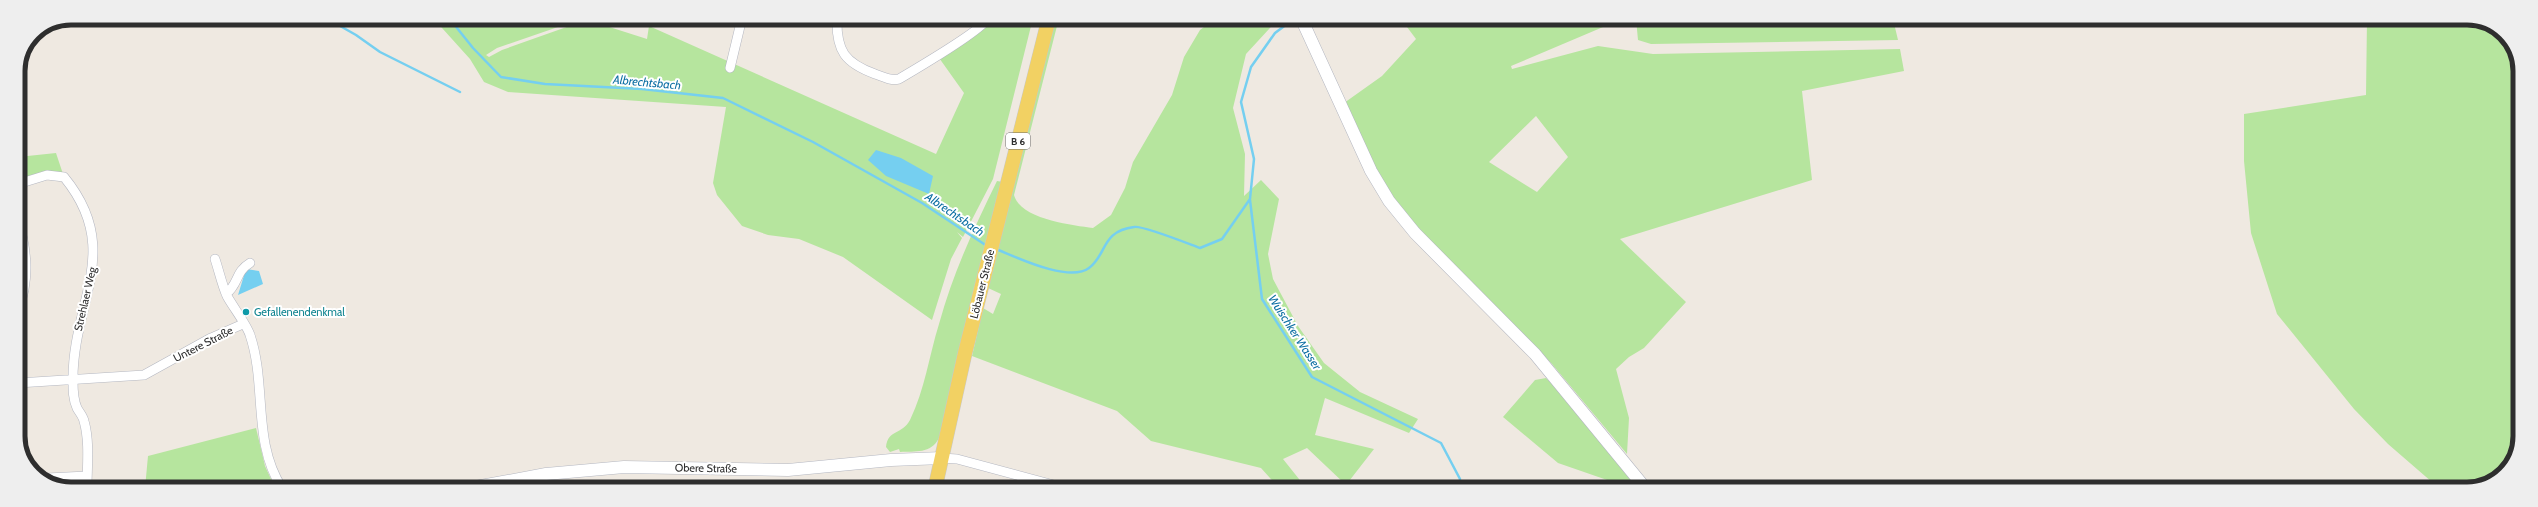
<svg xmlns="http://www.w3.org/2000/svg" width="2538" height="507" font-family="Cabin,sans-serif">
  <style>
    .green { fill: #b6e59e; fill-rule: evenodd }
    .water { fill: #75cff0 }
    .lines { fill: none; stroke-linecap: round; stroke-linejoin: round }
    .stream { stroke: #75cff0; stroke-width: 2.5 }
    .street-casing { stroke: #b4b7c1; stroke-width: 10 }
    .secondary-casing { stroke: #b4b7c1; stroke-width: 13 }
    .primary-casing { stroke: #c9c9c9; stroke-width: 15 }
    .street { stroke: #fff; stroke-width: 9 }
    .secondary { stroke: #fff; stroke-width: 12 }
    .primary { stroke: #f2d163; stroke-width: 14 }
    .culture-dot { fill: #0f9aa8; stroke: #fff; stroke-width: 1.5 }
    .labels { text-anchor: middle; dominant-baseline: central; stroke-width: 4; stroke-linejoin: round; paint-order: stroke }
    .shield { fill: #fff; stroke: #6d6d6d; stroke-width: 1 }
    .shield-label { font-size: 10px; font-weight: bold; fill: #2e2e2e }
    .street-label { font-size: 11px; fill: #2e2e2e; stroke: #fff }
    .culture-label { font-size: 11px; fill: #0d838f; stroke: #fff; text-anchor: start }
    .water-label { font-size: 12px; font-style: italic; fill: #0d6fa3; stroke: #fff }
    .rim { fill: none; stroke: #2e2e2e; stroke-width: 5 }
  </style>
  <rect width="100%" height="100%" fill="#efe9e1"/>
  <!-- green -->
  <path class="green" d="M 433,18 L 584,18 L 497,48 L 486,55 L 489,57 L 502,50 L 592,18 L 599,18 L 600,24 L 647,39 L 649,26 L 936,154 L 964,93 L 937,55 L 992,18 L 1033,18 L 993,179 L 963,237 L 957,232 L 962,238 L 951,259 L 932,320 L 843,257 L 799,239 L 768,235 L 742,226 L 717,195 L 713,183 L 726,107 L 508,92 L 484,82 L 470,59 Z
    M 1055,18 L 1059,18 L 1014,195 C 1020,219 1072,225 1093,228 L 1111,215 L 1125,188 L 1133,162 L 1172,95 L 1184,57 L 1200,30 L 1216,18 L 1279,18 L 1246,54 L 1233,108 L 1245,154 L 1244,196 L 1261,180 L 1279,199 L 1268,254 L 1273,279 L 1298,326 L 1324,363 L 1360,392 L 1418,419 L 1409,433 L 1325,398 L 1315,435 L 1374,449 L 1346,485 L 1307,448 L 1283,459 L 1307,489 L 1280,489 L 1261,468 L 1151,441 L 1117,411 L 972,356 L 983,308 L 993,314 L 1001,294 L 988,288 Z
    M 1401,19 L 1622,19 L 1511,66 L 1512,69 L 1598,46 L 1653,54 L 1900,49 L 1904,71 L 1802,91 L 1812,180 L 1620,239 L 1686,302 L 1644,348 L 1629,357 L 1616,369 L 1629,418 L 1627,454 L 1552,364 L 1469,283 L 1400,210 L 1376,174 L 1344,103 L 1382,76 L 1416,39 ZM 1536,116 L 1568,157 L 1537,192 L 1489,162 Z
    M 1636,19 L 1893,19 L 1898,40 L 1651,44 L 1638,40 Z
    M 2367,19 L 2477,19 L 2507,36 L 2520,67 L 2519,446 L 2502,476 L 2468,489 L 2440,489 L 2388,444 L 2354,409 L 2277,314 L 2251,233 L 2244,161 L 2244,114 L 2366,95 Z
    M 56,153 L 64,177 L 55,174 L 18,184 L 18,157 Z
    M 997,181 L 1003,182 L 939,438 C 931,454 915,451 900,452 L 899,449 L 890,452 L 886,447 C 888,429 902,435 910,420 C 925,389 929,356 939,324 C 953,273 974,228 997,181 Z
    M 1546,378 L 1574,406 L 1641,489 L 1619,489 L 1610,481 L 1558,463 L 1503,417 L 1535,380 Z
    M 256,428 L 265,466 L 275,488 L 145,488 L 148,456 Z"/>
  <!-- water -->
  <path class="water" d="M 876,150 L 901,158 L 933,176 L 929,194 L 886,176 L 868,160 Z
    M 246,269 L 259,271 L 263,284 L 238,295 Z"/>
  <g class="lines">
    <!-- stream -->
    <path class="stream" d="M 326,18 L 356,35 L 380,52 L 460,92
      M 449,18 L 473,48 L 501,77 L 545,84 L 642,89 L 723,98 L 813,142 L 922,203 L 987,246
      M 1250,200 L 1262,299 L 1312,377 L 1441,443 L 1460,479 L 1459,489
      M 996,249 C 1016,257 1069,283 1089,268 C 1107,255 1101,231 1134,227 C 1142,225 1189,244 1200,248 L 1222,239 L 1250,199 L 1254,159 L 1241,102 L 1251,67 L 1275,33 L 1295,18"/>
    <defs>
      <path id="street" d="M 837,18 C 836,51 845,63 875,74 C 884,77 890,81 899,79 C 914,70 983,30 988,18
        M 730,68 L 742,18
        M 18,184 L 47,175 L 64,177 C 124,250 72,302 73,381 C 73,390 73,399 77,408 C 79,412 83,416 84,421 C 90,442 87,467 87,488
        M 18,219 C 27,251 30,279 18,311
        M 215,259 C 219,271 222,285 227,296 C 233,307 247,325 250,335 C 267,385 252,442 282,488
        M 226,294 C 239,284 235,272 250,263
        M 18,383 L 144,375 L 211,338 L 243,324
        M 942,458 L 957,459 L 1065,488
        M 47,478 L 87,476"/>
      <path id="secondary" d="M 1301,18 L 1371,171 L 1389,201 L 1415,233 L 1535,354 L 1646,489
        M 470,488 L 546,474 L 624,467 L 788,470 L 891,460 L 942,458"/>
      <path id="primary" d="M 935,488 L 965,353 L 1049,18"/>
    </defs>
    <!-- street casing -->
    <use href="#street" class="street-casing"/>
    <!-- secondary casing -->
    <use href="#secondary" class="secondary-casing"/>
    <!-- primary casing -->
    <use href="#primary" class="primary-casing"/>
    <!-- street -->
    <use href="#street" class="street"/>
    <!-- secondary -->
    <use href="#secondary" class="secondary"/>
    <!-- primary -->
    <use href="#primary" class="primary"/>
  </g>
  <!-- markers -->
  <circle class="culture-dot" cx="246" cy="312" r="4"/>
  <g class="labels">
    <!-- shield labels -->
    <rect class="shield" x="1006" y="133" width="24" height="16" rx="3"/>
    <g class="shield-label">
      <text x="1018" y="141">B 6</text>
    </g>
    <!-- street labels -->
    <g class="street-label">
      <text transform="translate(982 284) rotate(-76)">Löbauer Straße</text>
      <text transform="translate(85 299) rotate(-77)">Strehlaer Weg</text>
      <text transform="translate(203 344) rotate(-27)">Untere Straße</text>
      <text transform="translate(706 468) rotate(1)">Obere Straße</text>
    </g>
    <!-- culture labels -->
    <g class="culture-label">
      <text x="254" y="312">Gefallenendenkmal</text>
    </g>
    <!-- water labels -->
    <g class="water-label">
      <text transform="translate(647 82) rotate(5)">Albrechtsbach</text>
      <text transform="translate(955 214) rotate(34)">Albrechtsbach</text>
      <text transform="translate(1295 332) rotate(57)">Wuischker Wasser</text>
    </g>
  </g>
  <!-- crop -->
  <path d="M0 0H2538V507H0ZM71 25H2467A46 46 0 0 1 2513 71V436A46 46 0 0 1 2467 482H71A46 46 0 0 1 25 436V71A46 46 0 0 1 71 25Z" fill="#eee" fill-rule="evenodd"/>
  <path class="rim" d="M71 25H2467A46 46 0 0 1 2513 71V436A46 46 0 0 1 2467 482H71A46 46 0 0 1 25 436V71A46 46 0 0 1 71 25Z"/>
</svg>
